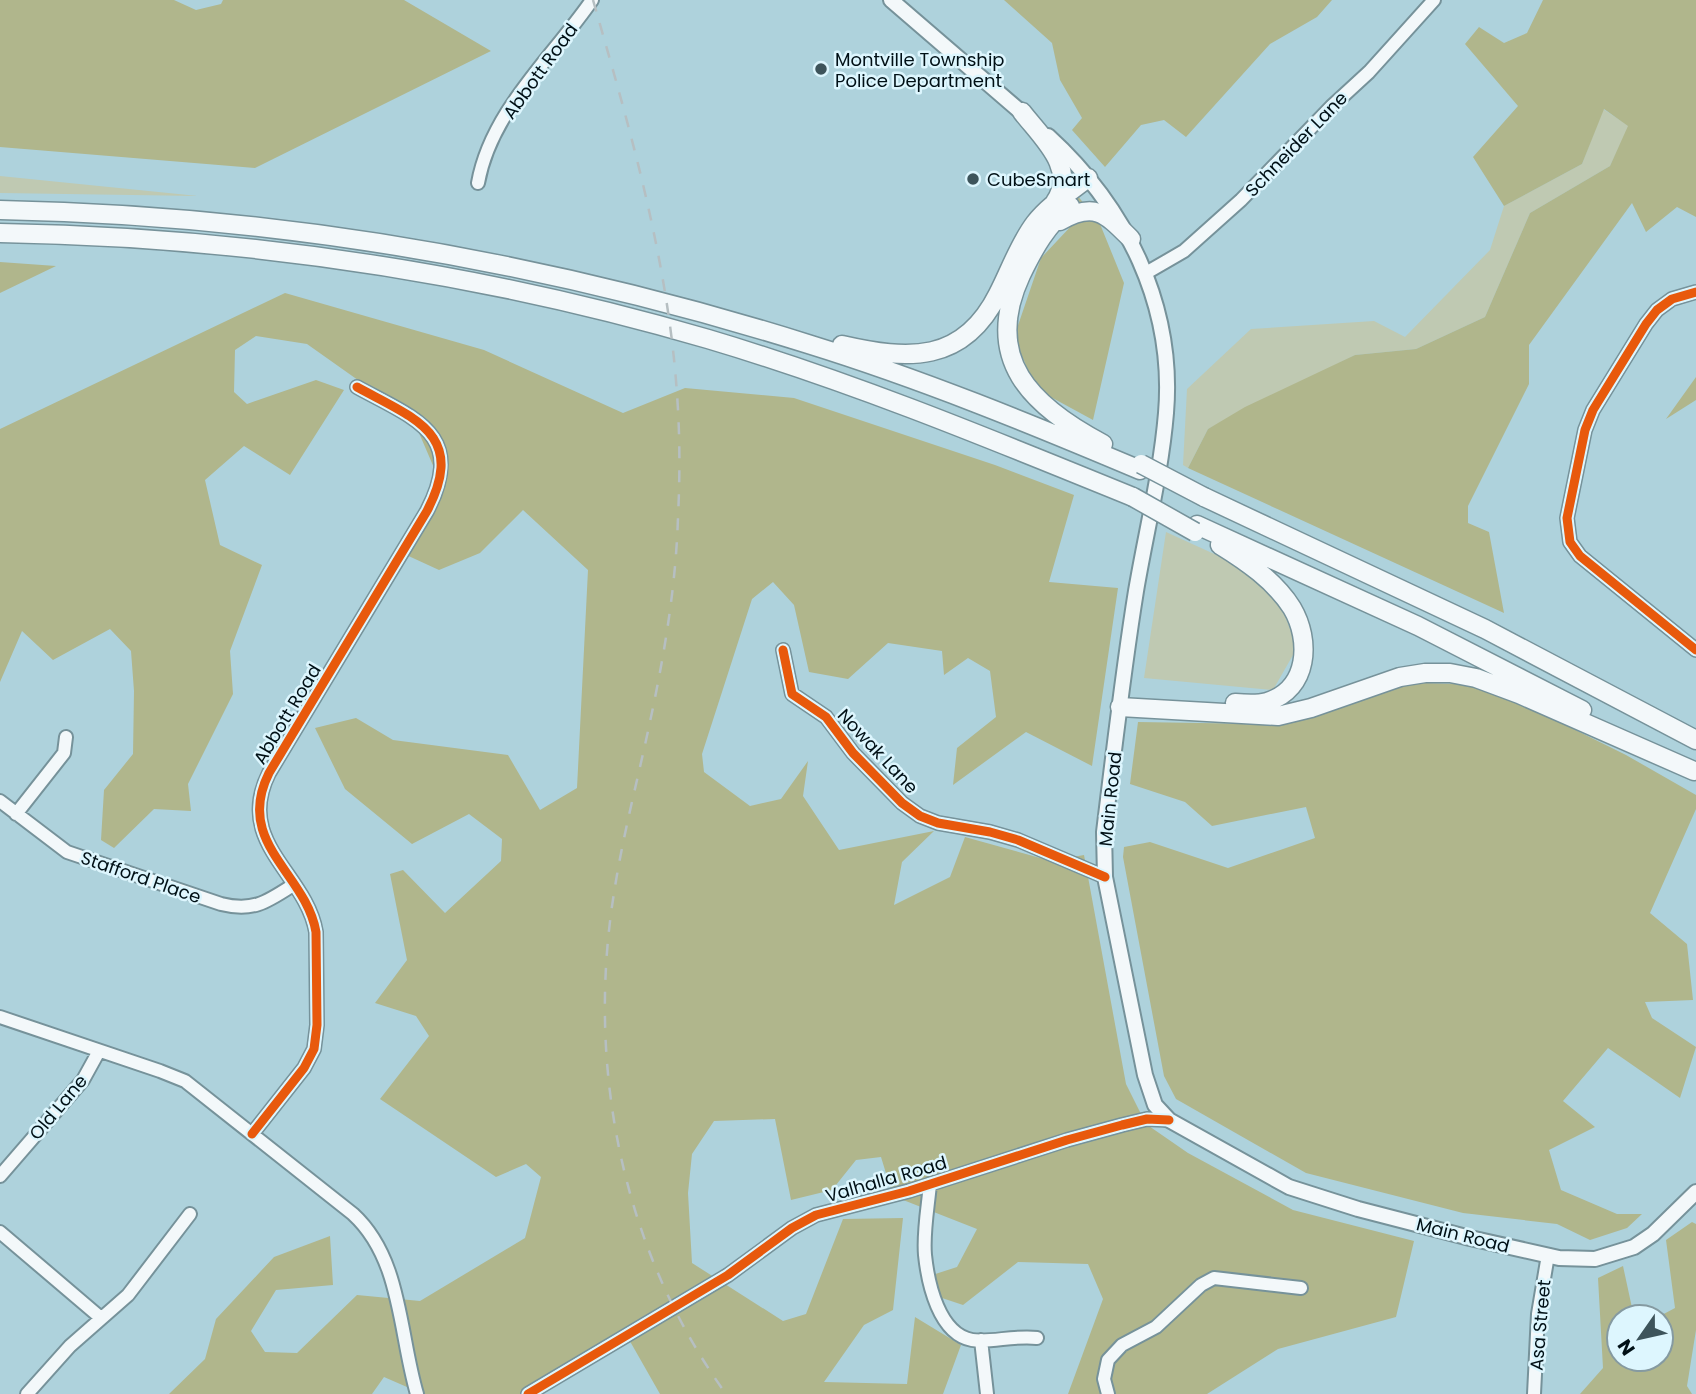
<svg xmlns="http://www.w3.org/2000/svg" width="1696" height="1394" font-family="Poppins,sans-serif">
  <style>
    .green { fill: #bfc9b2 }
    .forest { fill: #b0b68c }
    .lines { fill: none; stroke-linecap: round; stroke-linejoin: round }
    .minor-casing { stroke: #76929a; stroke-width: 16 }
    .major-casing { stroke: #76929a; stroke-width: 18 }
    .highway-casing { stroke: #76929a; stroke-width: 21 }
    .minor { stroke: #f3f8fa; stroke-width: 12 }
    .major { stroke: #f3f8fa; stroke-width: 14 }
    .highway { stroke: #f3f8fa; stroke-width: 18 }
    .rail { stroke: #b6bfc2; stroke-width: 2.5; stroke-dasharray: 12 12; stroke-linecap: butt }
    .highway-bridge-casing { stroke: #76929a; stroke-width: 21; stroke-linecap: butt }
    .highway-bridge { stroke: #f3f8fa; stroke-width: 18 }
    .cycleway-casing { stroke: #ddf6fe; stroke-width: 13 }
    .cycleway { stroke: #e8590c; stroke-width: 9 }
    .poi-dot { fill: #3d545b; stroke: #ddf6fe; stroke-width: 2.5 }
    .labels { text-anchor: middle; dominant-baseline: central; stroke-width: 5; stroke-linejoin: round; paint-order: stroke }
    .poi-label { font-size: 18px; fill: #001016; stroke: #ddf6fe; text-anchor: start }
    .street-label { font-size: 18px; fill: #001016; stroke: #ddf6fe }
  </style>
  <rect width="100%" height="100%" fill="#aed2dc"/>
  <!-- green -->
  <path class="green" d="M 1603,109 L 1629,126 L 1610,166 L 1530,213 L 1485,317 L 1416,349 L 1355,355 L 1208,429 L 1188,468 L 1183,465 L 1187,389 L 1251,329 L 1374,321 L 1405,337 L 1490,250 L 1504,206 L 1582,164 Z
    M 0,176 L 198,196 L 0,193 Z
    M 1166,532 L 1245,568 L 1280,602 L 1297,648 L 1273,690 L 1144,678 Z"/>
  <!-- forest -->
  <path class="forest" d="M 0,0 L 174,0 L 196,10 L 221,4 L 223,0 L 404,0 L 491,51 L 255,168 L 0,147 Z
    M 1004,0 L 1332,0 L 1317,17 L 1270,44 L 1186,137 L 1164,120 L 1141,125 L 1105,167 L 1072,130 L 1082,118 L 1060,80 L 1052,43 Z
    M 1543,0 L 1696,0 L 1696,217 L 1677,207 L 1646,232 L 1632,203 L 1529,345 L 1529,384 L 1468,506 L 1468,523 L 1489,532 L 1504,613 L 1188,468 L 1208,429 L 1245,407 L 1355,355 L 1416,349 L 1485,317 L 1530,213 L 1610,166 L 1628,126 L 1604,109 L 1582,164 L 1504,206 L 1473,157 L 1518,106 L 1465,44 L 1479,27 L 1504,43 L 1527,33 Z
    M 1066,181 L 1100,224 L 1124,283 L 1093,420 L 1036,389 L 1014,337 L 1041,258 L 1073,224 Z
    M 0,262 L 56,266 L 0,293 Z
    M 285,293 L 484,350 L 623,413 L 685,388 L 794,398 L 995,465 L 1074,495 L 1049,582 L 1118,588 L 1092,766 L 1026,732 L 953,785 L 957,748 L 996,717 L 990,671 L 968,658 L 944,675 L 942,651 L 888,643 L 848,679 L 809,672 L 794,605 L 773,582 L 752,599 L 702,754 L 704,772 L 750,806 L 781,799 L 808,761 L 803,796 L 839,850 L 934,831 L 902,862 L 894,905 L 950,877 L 965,837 L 1051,861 L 1084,855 L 1126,1084 L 1146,1124 L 1188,1153 L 1293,1210 L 1414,1241 L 1396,1317 L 1278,1349 L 1207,1394 L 1068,1394 L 1103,1299 L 1088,1264 L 1018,1262 L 963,1305 L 927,1293 L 923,1278 L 957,1267 L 977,1229 L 893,1196 L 881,1157 L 856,1160 L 832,1190 L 791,1200 L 775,1119 L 714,1121 L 692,1154 L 688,1193 L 692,1263 L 783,1321 L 806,1314 L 843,1219 L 903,1218 L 893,1310 L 864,1325 L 824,1382 L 907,1384 L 915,1317 L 961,1345 L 943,1394 L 660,1394 L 627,1336 L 522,1394 L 423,1394 L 384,1377 L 372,1394 L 169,1394 L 205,1359 L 216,1319 L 274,1257 L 330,1236 L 333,1285 L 276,1290 L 251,1331 L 265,1352 L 297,1353 L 357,1295 L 420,1301 L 525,1238 L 541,1177 L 526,1164 L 496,1177 L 380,1099 L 429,1036 L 416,1016 L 375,1003 L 407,960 L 390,874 L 403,870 L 445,913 L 501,861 L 502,839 L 469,814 L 412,844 L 345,789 L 315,728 L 356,718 L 393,740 L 508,755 L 540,810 L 577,788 L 588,570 L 523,510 L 480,553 L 439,570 L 402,553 L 441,484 L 413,419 L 307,344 L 256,336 L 235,350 L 234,392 L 247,404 L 316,380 L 344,390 L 290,475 L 244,446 L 205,480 L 220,545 L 262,565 L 230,651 L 233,694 L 188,784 L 191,811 L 154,809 L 114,848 L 101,840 L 104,790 L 133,754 L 134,691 L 131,651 L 110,629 L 53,660 L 22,631 L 0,682 L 0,429 Z
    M 1696,377 L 1696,400 L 1666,419 Z
    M 1425,683 L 1462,684 L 1493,689 L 1626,755 L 1696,795 L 1696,809 L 1650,913 L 1687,944 L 1693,1000 L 1645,1002 L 1652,1018 L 1696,1047 L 1680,1098 L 1608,1048 L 1563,1101 L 1595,1127 L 1549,1150 L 1561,1190 L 1617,1214 L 1642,1214 L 1627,1228 L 1590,1240 L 1557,1224 L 1463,1213 L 1306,1173 L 1176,1099 L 1164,1076 L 1123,857 L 1124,847 L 1150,842 L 1228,868 L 1315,838 L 1306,807 L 1212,826 L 1185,802 L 1130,784 L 1138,722 L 1262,724 L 1292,721 L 1389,688 Z
    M 1692,1222 L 1696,1224 L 1696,1330 L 1687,1386 L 1692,1394 L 1580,1394 L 1603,1368 L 1598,1278 L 1623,1266 L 1634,1317 L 1619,1317 L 1619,1359 L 1661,1359 L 1661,1317 L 1658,1317 L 1675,1308 L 1666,1240 Z"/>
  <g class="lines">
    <defs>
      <path id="minor" d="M 478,183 C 491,111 552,58 592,0
        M 1146,273 L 1184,251 L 1241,200 L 1331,107 L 1369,72 L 1434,0
        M 1696,292 L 1672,299 L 1657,310 L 1646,324 L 1593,410 L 1585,430 L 1567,518 L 1570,542 L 1580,556 L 1696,650
        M 783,650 L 792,694 L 826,717 L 853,753 L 902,803 L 920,816 L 938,823 L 990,832 L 1018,840 L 1105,877
        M 0,801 L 67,852 L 221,904 C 253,912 267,902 293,885
        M 16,814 L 64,753 L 66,737
        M 0,1017 L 160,1071 L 185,1081 L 353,1214 C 402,1259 399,1334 417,1394
        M 252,1134 L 304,1068 L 314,1049 L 317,1025 L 316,932 C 306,873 234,843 269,773 L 427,511 C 467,434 415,419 357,387
        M 0,1176 L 83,1080 L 99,1051
        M 930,1184 C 928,1207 923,1232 925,1255 C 928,1284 939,1334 972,1340 C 990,1343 1015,1335 1037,1338
        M 0,1232 L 101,1318
        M 981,1340 L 987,1394
        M 27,1394 L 70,1346 L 128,1295 L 190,1214
        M 528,1394 L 728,1275 L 792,1228 L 816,1215 L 909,1191 L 1067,1140 L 1122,1125 L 1147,1119 L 1169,1120
        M 1108,1394 L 1104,1379 L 1108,1360 L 1122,1345 L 1156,1327 L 1201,1285 L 1214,1278 L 1301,1288
        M 1534,1394 L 1538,1314 L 1548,1255"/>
      <path id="major" d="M 891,0 L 1028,118
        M 1048,136 C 1126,207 1175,306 1166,413 C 1161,473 1146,532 1136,591 C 1123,671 1114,751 1104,832 L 1105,877 L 1145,1075 L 1155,1105 L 1169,1120 L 1289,1187 L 1358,1209 L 1470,1238 L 1559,1258 L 1595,1259 L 1634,1247 L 1653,1234 L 1696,1192"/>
      <path id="highway" d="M 1022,112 C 1042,138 1078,169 1055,202
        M 1070,206 C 1047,225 1034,248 1021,275 C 982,359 1031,406 1103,444
        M 0,210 C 274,215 547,262 808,344 C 921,379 1031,424 1140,470
        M 1060,221 C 1095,201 1106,214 1131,239
        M 0,233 C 239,237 479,272 708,339 C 853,382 993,440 1133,497
        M 842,345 C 908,360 963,364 998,294 C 1010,271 1019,244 1035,223 C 1049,205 1070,192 1088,178
        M 1204,497 L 1485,629 L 1696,740
        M 1197,525 L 1418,626 L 1582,710
        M 1220,545 C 1246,561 1275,581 1292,608 C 1311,640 1309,689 1267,702 C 1257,705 1246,704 1235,703
        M 1120,707 L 1278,716 L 1311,708 L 1400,677 L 1425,673 L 1450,673 L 1476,678 L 1519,694 L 1694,771"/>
    </defs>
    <!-- minor casing -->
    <use href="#minor" class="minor-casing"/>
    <!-- major casing -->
    <use href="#major" class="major-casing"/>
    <!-- highway casing -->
    <use href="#highway" class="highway-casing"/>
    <!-- minor -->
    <use href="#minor" class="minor"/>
    <!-- major -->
    <use href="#major" class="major"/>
    <!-- highway -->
    <use href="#highway" class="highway"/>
    <!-- rail -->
    <path class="rail" d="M 593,0 C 630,129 668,260 677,394 C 680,435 680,476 678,517 C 676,584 665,651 651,717 C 639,775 623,834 614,893 C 586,1067 622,1250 726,1394"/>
    <defs>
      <path id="highway-bridge" d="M 1141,464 L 1204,497
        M 1133,497 L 1195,532"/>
    </defs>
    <!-- highway-bridge casing -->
    <use href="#highway-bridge" class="highway-bridge-casing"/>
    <!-- highway-bridge -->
    <use href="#highway-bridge" class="highway-bridge"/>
    <defs>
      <path id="cycleway" d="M 1696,292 L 1672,299 L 1657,310 L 1646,324 L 1593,410 L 1585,430 L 1567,518 L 1570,542 L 1580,556 L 1696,650
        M 783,650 L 792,694 L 826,717 L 853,753 L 902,803 L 920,816 L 938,823 L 990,832 L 1018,840 L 1105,877
        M 252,1134 L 304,1068 L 314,1049 L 317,1025 L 316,932 C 306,873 234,843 269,773 L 427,511 C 467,434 415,419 357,387
        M 528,1394 L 728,1275 L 792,1228 L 816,1215 L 909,1191 L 1067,1140 L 1122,1125 L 1147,1119 L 1169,1120"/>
    </defs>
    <!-- cycleway casing -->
    <use href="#cycleway" class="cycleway-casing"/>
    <!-- cycleway -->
    <use href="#cycleway" class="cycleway"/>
  </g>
  <!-- markers -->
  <g class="poi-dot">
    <circle cx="821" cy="69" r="7"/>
    <circle cx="973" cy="179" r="7"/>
  </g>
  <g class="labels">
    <!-- poi labels -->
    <g class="poi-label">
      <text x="835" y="59">Montville Township<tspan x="835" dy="21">Police Department</tspan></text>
      <text x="987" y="179">CubeSmart</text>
    </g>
    <!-- street labels -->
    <g class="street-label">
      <text transform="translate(540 71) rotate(-54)">Abbott Road</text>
      <text transform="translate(1296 144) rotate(-46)">Schneider Lane</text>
      <text transform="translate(287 714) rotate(-59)">Abbott Road</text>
      <text transform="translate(878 751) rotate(47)">Nowak Lane</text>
      <text transform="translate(1110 799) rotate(-84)">Main Road</text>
      <text transform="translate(141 877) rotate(19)">Stafford Place</text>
      <text transform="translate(58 1107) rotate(-50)">Old Lane</text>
      <text transform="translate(886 1179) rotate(-16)">Valhalla Road</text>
      <text transform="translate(1463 1235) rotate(14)">Main Road</text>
      <text transform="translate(1540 1325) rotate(-85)">Asa Street</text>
    </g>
  </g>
  <!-- north arrow -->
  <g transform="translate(1640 1338) rotate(236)"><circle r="33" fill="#ddf6fe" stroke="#859aa1" stroke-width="2"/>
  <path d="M0-5L12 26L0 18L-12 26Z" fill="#3d545b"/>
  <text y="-10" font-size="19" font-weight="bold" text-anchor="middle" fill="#001016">N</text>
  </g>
</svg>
